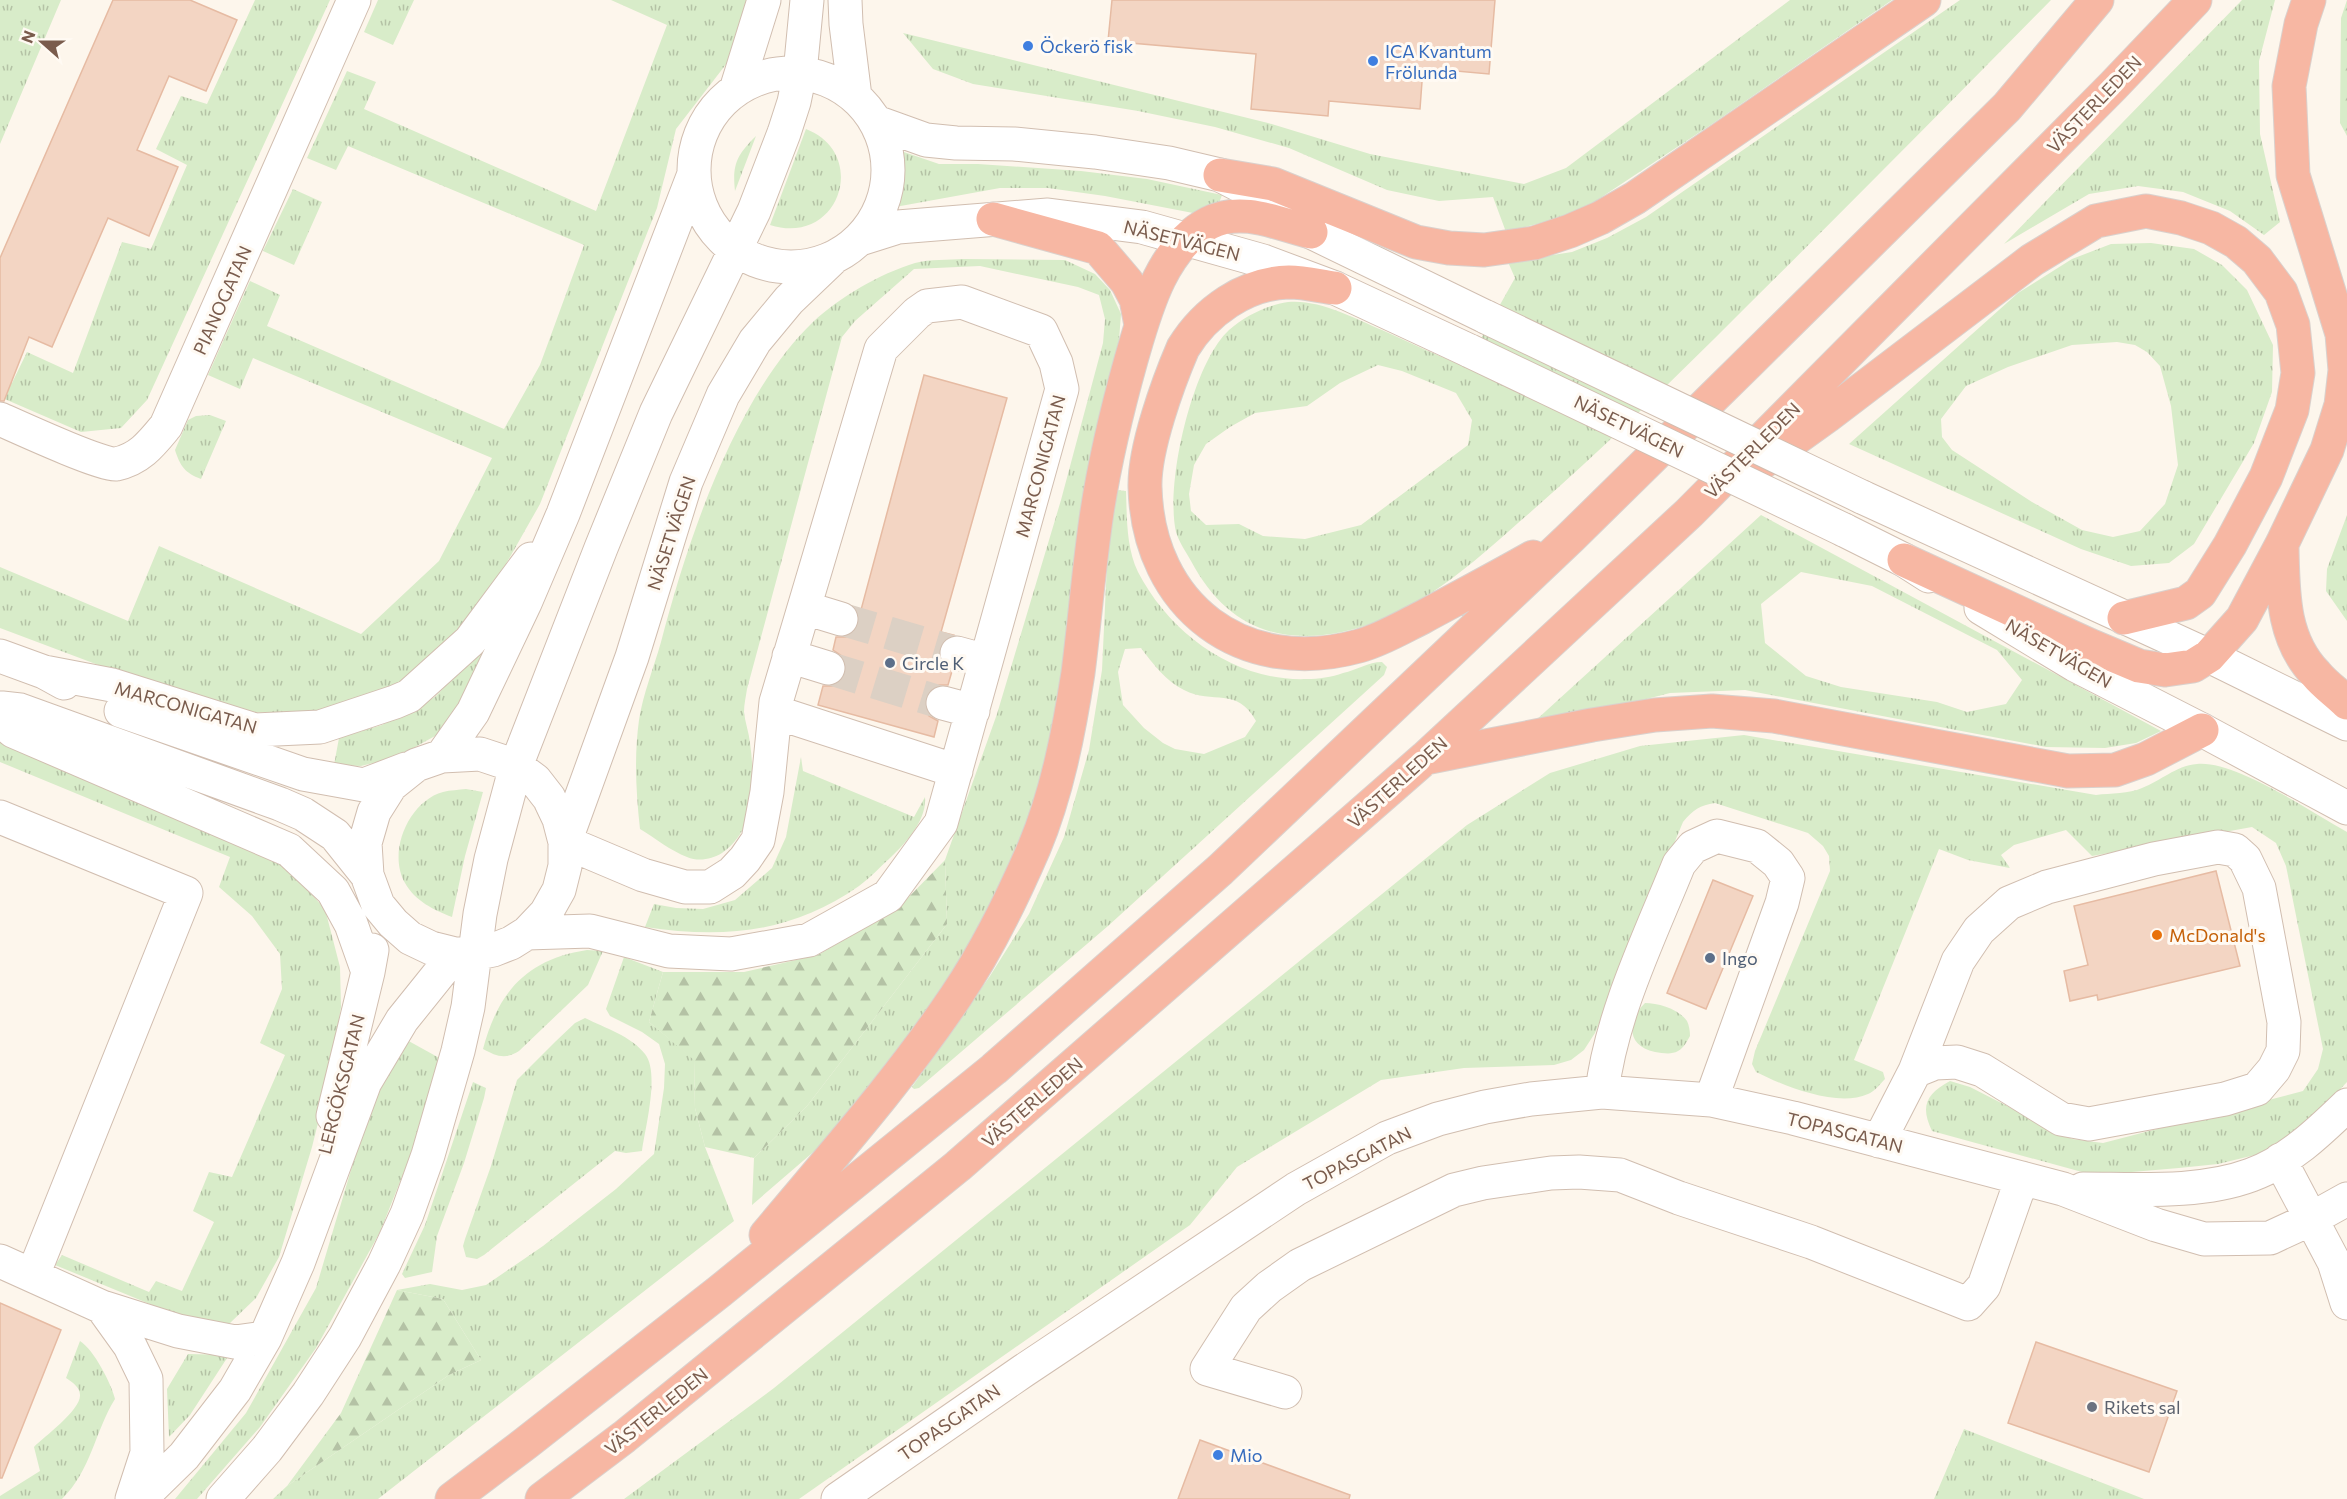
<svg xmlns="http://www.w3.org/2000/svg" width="2347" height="1499" font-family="Commissioner,sans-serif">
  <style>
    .grass { fill: url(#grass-tufts); fill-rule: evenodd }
    .forest { fill: url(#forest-firs) }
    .building { fill: #f3d5c3; stroke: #e6bba3; stroke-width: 1.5 }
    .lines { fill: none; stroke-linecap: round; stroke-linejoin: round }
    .minor-tunnel { stroke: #dcd0c4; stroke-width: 33; stroke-dasharray: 33 16; stroke-linecap: butt }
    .minor-casing { stroke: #d1beb0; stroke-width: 35 }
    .highway-casing { stroke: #dad1cd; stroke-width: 35 }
    .minor { stroke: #fff; stroke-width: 33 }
    .highway { stroke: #f7b7a3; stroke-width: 33 }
    .minor-bridge-casing { stroke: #d1beb0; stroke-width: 35; stroke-linecap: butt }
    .minor-bridge { stroke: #fff; stroke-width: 33 }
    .shop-dot { fill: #3f7fe0; stroke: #fffaf3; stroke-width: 2 }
    .service-dot { fill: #5c6f8a; stroke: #fffaf3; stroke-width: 2 }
    .food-dot { fill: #e8710a; stroke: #fffaf3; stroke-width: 2 }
    .worship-dot { fill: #6b7280; stroke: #fffaf3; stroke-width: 2 }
    .labels { text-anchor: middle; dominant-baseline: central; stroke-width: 6; stroke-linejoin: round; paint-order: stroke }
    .shop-label { font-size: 18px; fill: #366cbe; stroke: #fffaf3; text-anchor: start }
    .street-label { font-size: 18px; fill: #7a5c4d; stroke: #fffaf3 }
    .service-label { font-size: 18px; fill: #4e5e75; stroke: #fffaf3; text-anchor: start }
    .food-label { font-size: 18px; fill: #c56008; stroke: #fffaf3; text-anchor: start }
    .worship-label { font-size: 18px; fill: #5b616d; stroke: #fffaf3; text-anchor: start }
  </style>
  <defs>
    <pattern id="grass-tufts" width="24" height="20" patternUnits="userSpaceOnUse" patternTransform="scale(1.5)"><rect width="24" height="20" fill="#d8ecc9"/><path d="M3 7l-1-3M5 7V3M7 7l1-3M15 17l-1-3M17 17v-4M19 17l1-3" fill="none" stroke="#b4c2a5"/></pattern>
    <pattern id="forest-firs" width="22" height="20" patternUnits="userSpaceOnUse" patternTransform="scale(1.5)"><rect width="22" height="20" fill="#d8ecc9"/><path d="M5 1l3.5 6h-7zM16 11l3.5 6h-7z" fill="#b4c2a5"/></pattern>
  </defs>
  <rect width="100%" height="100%" fill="#fdf6ec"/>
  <!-- grass -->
  <path class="grass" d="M 0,0 L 61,0 L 0,144 Z
    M 255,0 L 330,0 L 147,400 L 121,428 L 81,432 L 0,397 L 0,378 L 12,383 L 27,352 L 73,373 L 122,242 L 151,249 L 187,165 L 156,149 L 181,96 L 207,104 Z
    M 378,0 L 414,0 L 393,45 L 364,32 Z
    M 611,0 L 746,0 L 740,37 L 727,63 L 676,129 L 657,208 L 540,504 L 498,578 L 458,634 L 410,679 L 348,707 L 294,714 L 246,712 L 202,704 L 0,628 L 0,567 L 128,621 L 159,546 L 361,634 L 439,561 L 492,458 L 253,358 L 240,389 L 208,375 L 250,281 L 280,295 L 267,326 L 504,429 L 540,365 L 584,245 L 348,146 L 336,170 L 307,158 L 347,71 L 376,82 L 364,109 L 596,211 L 667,25 Z
    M 1790,0 L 1892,0 L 1712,124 L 1576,214 L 1506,232 L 1493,197 L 1439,201 L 1387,190 L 1289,148 L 1215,127 L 1138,111 L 973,84 L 933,69 L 903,33 L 1268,123 L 1370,154 L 1524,184 L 1566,168 Z
    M 1960,0 L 2051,0 C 1939,114 1827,227 1714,339 C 1655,397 1596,455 1534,509 C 1477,559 1419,616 1342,632 C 1273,646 1224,623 1191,561 C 1186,552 1179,542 1176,532 C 1165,484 1192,364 1229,330 C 1245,316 1267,305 1288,302 C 1319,299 1354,318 1382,330 C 1410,343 1437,355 1465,367 L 1515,278 L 1508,262 L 1572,252 L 1607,238 L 1646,217 ZM 1378,365 L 1402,371 L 1456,393 L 1472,420 L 1468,445 L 1361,525 L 1305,539 L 1263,536 L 1239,524 L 1206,525 L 1191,511 L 1189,494 L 1194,465 L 1206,444 L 1230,427 L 1255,413 L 1307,406 L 1340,383 Z
    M 2242,0 L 2275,0 L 2259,61 L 2260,134 L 2280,222 L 2264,235 L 2230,211 L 2183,192 L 2138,186 L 2089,194 L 2004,244 Z
    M 806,129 C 870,154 839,247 770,225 Z
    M 756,136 L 735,191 C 732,164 737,155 756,136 Z
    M 901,151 L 939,164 L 978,164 L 1081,171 L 1147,179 L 1222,195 L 1219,203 L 1193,213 L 1105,196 L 1048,188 L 1000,188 L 895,207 L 901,180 Z
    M 293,189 L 322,202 L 294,265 L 263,251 Z
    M 2151,243 L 2194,249 L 2222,265 L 2247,290 L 2273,345 L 2272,392 L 2254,443 L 2194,544 L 2169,563 L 2131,566 L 2081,549 L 1849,444 L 2018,293 L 2072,259 L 2111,244 ZM 2117,342 L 2135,345 L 2147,352 L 2160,366 L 2171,406 L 2178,465 L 2165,504 L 2140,531 L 2113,537 L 2082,530 L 2032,502 L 1952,450 L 1942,437 L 1941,419 L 1966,386 L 2008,367 L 2072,345 Z
    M 964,259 L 1065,260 L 1095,274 L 1110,290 L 1121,314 L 1119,340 L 1097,431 L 1061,689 L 1045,772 L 1016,860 L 966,955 L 899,1051 L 857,1105 L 818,1148 L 752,1205 L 754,1158 L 807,1106 L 947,924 L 945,860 L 997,714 L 1061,500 L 1103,343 L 1105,319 L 1099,295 L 1078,287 L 980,266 L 914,269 L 855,321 L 842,337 L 747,689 C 746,696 744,704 744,712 C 745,722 749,733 750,743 C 755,781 757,829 722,853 C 712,859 699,862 687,857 C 671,851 655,838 640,829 C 636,792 634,757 639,720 C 643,694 654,667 661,642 C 688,539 735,397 813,322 C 840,297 879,274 915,263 C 930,259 948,260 964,259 Z
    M 210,415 L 226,421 L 201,479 C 185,473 180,466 175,450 L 188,420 L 196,416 Z
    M 1116,490 L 1126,491 C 1127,517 1126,547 1138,572 C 1170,634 1236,682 1307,679 C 1318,679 1332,677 1343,673 C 1357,670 1368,662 1382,662 L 1387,667 L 1384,675 L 1108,926 L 919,1088 L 914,1089 L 912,1087 L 990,976 L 1029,914 L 1064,837 L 1089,750 L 1102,670 L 1108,543 ZM 1141,648 C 1152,663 1167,682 1184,690 C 1213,705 1237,686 1256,721 L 1245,737 L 1204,754 L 1175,749 L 1163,743 L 1144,728 L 1123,705 L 1118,672 L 1125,649 Z
    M 1761,515 L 2161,731 L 2136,743 L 2105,748 L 2046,747 L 1745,690 L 1670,693 L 1615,707 L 1535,721 ZM 1801,572 L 1872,586 L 1997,650 L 2022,680 L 2006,704 L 1967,712 L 1937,702 L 1841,687 L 1806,676 L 1765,643 L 1761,604 Z
    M 2347,515 L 2347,621 L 2326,591 L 2327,569 Z
    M 507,621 L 454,720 L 435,736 L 397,757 L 361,766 L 334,765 L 339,738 L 382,725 L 435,697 Z
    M 0,735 L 265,853 L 294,875 L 325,909 L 340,967 L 341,1007 L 329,1079 L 312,1147 L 279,1257 L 256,1298 L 230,1323 L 206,1323 L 174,1314 L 55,1265 L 62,1255 L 149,1292 L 156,1281 L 182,1291 L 214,1222 L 193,1211 L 209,1172 L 232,1177 L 285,1055 L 260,1043 L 282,989 L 280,954 L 252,916 L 219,887 L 230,857 L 0,762 Z
    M 1744,735 L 2096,795 C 2111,793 2129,794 2142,788 C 2161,781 2175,766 2197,764 C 2235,760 2311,812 2347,832 L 2347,1082 L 2310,1121 L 2259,1154 L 2218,1164 L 2179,1168 L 2108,1174 L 2082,1172 L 1932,1131 C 1920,1106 1926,1094 1950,1081 L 1970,1087 L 2072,1139 L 2103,1143 L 2303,1091 L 2318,1069 L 2323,1049 L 2286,866 L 2276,843 L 2252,827 L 2092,856 L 2066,830 L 2014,845 L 2001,855 L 2010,868 L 1968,860 L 1939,849 L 1854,1060 L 1883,1072 L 1885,1079 C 1880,1084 1874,1092 1868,1094 C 1837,1108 1784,1086 1756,1072 L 1752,1064 L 1755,1051 L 1830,871 L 1829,856 L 1823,846 L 1808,833 L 1715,803 C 1700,805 1693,810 1683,822 L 1595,1033 L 1584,1050 L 1571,1060 L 1554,1065 L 1464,1068 L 1381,1080 L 1237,1167 L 1190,1225 L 799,1499 L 624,1499 L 774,1388 L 1467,825 L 1550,773 L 1640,746 Z
    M 801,757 L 803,771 L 914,817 L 925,797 C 927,820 906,843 890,858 C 880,867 870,878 859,886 C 792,933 724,939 645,927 L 654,904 L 676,908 L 703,909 L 735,900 L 772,868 L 786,837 Z
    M 466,789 L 483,792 L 465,856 L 452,917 C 434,910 415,901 405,883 C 387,852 409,801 443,792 C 450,790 459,790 466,789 Z
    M 587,950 L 603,951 L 588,985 L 519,1051 C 505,1060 496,1056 483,1049 C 498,992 527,959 587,950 Z
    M 624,957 L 663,972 L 649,1022 L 694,1059 L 695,1108 L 705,1147 L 734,1221 L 378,1499 L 273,1499 L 287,1486 L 449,1375 L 481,1360 L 443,1299 L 397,1290 L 430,1284 L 462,1290 L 486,1285 L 543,1246 L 616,1189 L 654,1154 L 664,1088 L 665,1064 L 659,1044 L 642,1032 L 610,1016 L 606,1009 Z
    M 1645,1003 C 1658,1003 1679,1009 1687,1021 C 1689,1025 1690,1031 1690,1036 C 1687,1041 1684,1048 1678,1051 C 1671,1055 1663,1053 1655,1052 C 1626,1046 1627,1021 1645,1003 Z
    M 585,1018 C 605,1028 631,1036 645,1054 C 660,1073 645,1128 642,1151 L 626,1153 L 615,1151 L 484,1255 L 477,1259 L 466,1257 L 463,1246 L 465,1239 L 491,1166 L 517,1080 L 556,1041 L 575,1023 Z
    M 405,1039 L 443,1060 L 421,1129 L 380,1232 L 316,1348 L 260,1427 L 197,1499 L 175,1499 L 246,1413 L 316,1288 L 375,1089 Z
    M 473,1082 L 486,1088 L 484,1098 L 464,1163 L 437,1236 L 432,1272 L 405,1278 L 402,1274 L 425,1225 Z
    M 80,1341 C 94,1350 111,1383 115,1399 C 95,1431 91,1471 62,1499 L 0,1499 L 0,1496 L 40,1471 L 34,1447 C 44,1437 81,1410 80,1395 C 80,1387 72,1382 66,1378 Z
    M 188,1354 L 229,1355 L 190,1415 L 169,1437 L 167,1389 Z
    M 1964,1429 L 2144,1499 L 1934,1499 Z"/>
  <!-- forest -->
  <path class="forest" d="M 2347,0 L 2347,136 L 2340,123 L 2341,18 Z
    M 945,860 L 947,924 L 807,1106 L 754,1158 L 705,1147 L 695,1108 L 694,1060 L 649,1022 L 663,972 L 744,972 L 818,955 L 899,907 Z
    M 397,1290 L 443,1299 L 481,1360 L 449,1375 L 287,1486 L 341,1413 Z"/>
  <!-- building -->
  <path class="building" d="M 113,0 L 190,0 L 237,20 L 206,91 L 169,76 L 137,150 L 178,167 L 149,236 L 108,218 L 52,347 L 29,337 L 4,401 L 0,401 L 0,258 Z
    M 1112,0 L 1495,0 L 1489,74 L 1423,68 L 1420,109 L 1329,101 L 1328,116 L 1251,109 L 1256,54 L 1108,41 Z
    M 924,375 L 1007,398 L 941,632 L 953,635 L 944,639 L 939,649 L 939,657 L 943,666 L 952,671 L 948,685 L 939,685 L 930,689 L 925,699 L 925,707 L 929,716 L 938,721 L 934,737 L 818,705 L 823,686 L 833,686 L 840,682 L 846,674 L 846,664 L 842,656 L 833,650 L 836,637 L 846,637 L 854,632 L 859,625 L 859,615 L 856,609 L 861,610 Z
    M 2216,871 L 2240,966 L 2098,1000 L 2097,995 L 2070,1001 L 2064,971 L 2088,965 L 2074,906 Z
    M 1713,880 L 1753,896 L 1706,1009 L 1667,993 Z
    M 0,1303 L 61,1330 L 2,1478 L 0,1478 Z
    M 2036,1342 L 2177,1391 L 2149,1472 L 2008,1423 Z
    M 1200,1440 L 1350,1495 L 1349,1499 L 1178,1499 Z"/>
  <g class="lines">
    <!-- minor-tunnel -->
    <path class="minor-tunnel" d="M 841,619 L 957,653
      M 828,668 L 943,703"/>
    <defs>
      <path id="minor" d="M 845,0 L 846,24 L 855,97
        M694 170a97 97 0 1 1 194 0a97 97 0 1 1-194 0Z
        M 736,90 L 764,0
        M 876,122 L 926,140 L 956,143 L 1014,144 L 1095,152 L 1169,163 L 1220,175 L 1280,206 L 1311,232 L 1486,317
        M 860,239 L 898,227 L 1048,215 L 1142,227 L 1263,261 L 1335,288 L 1470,351
        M 0,419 C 18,427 103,466 116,464 C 140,459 152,443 166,426 L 354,0
        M 1862,497 L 2209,656 L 2347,724
        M 1844,530 L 1904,560 L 1929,576
        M 805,608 L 841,619
        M 1981,608 L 2075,665 L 2202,730 L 2347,808
        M 957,653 L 986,661
        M 0,656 L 44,672 L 64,683
        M 789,656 L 828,668
        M 44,672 L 112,685 L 255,730 L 320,727 L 395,702 L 409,696 L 470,641 L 531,559
        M 943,703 L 973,711
        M 2,708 L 20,710 L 280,804 L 303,814 L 335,835 L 367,875
        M 121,711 L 303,774 L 364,785 L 406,769
        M 775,712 L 956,771
        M 0,720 L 13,731 L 289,850 L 333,891 L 351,924 L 368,972
        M 442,756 L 473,712 L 525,603 L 563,514 L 694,174
        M 0,817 L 186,893 L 33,1275
        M 527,933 L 546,913 L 559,890 L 565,866 L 565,842 L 559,819 L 549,798 L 535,780 L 516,766 L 480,754 L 442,756 L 416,765 L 391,785 L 374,812 L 365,843 L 367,875 L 378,905 L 393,923 L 410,938 L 431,948 L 455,954 L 474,954 L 493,950 L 511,943 L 527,933 L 590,931 L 669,951 L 731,954 L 809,940 L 888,896 L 941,823 L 1062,389 L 1056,363 L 1041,331 L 962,302 L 927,306 L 917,313 L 881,349 L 776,702 L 767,792 L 758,840 L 745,859 L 732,873 L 710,887 L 685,887 L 643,875 L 565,842 L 632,657 L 686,482 L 723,395 L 755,341 L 789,300 L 834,257
        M 1602,1092 C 1611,1015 1650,936 1679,864 L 1693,847 L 1717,836 L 1757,846 L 1778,863 L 1788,878 L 1782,903 L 1711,1100
        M 333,1116 L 368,972 L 372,950
        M 1879,1141 L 1915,1071 L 1958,961 L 1979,930 L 2009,903 L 2047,887 L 2154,859 L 2218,847 L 2235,850 L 2245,859 L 2259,888 L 2284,1022 L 2283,1051 L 2274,1069 L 2257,1089 L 2225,1099 L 2089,1124 L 2061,1119 L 1982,1070 L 1957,1062 L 1935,1063 L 1915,1071
        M 2280,1160 L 2334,1262 L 2347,1303
        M 2083,1189 C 2136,1189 2200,1194 2251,1175 C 2289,1161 2319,1132 2347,1105
        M 0,1261 L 102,1307 L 178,1331 L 235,1342 L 265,1338
        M 102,1307 L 130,1346 L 146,1379 L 147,1453 L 132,1499
        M 1285,1392 L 1207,1369 L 1246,1308 L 1269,1287 L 1300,1265 L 1454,1190 L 1483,1183 L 1551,1173 L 1579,1172 L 1620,1175 L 1679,1198 L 1811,1242 L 1968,1304 L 1984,1286 L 2022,1178
        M 140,1499 L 184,1456 L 235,1390 L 265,1338 L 298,1263 L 365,1082 L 402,1020 L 455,954
        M 223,1499 L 267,1449 L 308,1394 L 345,1337 L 384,1264 L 407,1214 L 428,1155 L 458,1051 L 468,1007 L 480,914 L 491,859 L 516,766 L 601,548 L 656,413 L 754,211 L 784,133 L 794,102 L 800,73 L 807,0
        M 838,1499 L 1023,1371 L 1296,1189 L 1387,1138 L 1438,1119 L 1485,1107 L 1531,1099 L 1602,1092 L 1711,1100 L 1793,1118 L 2063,1189 L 2156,1225 L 2204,1239 L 2270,1238 L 2311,1219 L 2347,1199"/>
      <path id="highway" d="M 1220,175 L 1273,184 L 1416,242 L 1449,248 L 1484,250 L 1534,243 L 1570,231 L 1600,218 L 1635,198 L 1924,0
        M 993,219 L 1098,248 L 1127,282 L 1136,299 L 1141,325
        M 1335,288 C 1320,286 1304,282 1289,282 C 1245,283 1205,312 1183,348 C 1168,383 1144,449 1145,487 C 1148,607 1243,678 1359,646 C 1381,640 1401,628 1421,618 C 1458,598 1496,578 1533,557
        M 1760,464 L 1827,416 L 2032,260 L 2096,221 L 2146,211 L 2181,218 L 2211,228 L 2236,242 L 2257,260 L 2281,292 L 2293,325 L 2298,373 L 2292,410 L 2266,477 L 2230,545 L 2200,593 L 2186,603 L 2124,618
        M 2282,547 C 2283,592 2282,639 2316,674 C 2325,685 2337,693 2347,703
        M 1904,560 L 2089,645 L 2139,666 L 2165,670 L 2193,666 L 2209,656 L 2242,619 L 2282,544 L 2327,450 L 2341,405 L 2345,370 L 2342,334 L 2293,175 L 2289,86 L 2301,24 L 2309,0
        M 1425,758 L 1592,725 L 1655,715 L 1712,711 L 1774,716 L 2068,771 L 2115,770 L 2146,759 L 2202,730
        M 766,1235 C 831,1157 899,1081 956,996 C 987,950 1012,899 1034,848 C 1057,793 1069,731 1078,673 C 1085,619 1089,565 1097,512 C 1105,460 1117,410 1131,360 C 1145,312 1161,248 1209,223 C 1242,206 1278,224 1311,232
        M 452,1499 L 526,1443 L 720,1291 L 994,1069 L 1220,870 L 1571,537 L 1747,364 L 2007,107 L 2097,0
        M 542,1499 L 624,1437 L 958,1166 L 1425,758 L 1689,513 L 2113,86 L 2195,0"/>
    </defs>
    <!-- minor casing -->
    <use href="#minor" class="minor-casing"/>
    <!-- highway casing -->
    <use href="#highway" class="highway-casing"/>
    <!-- minor -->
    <use href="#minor" class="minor"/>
    <!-- highway -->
    <use href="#highway" class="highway"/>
    <defs>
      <path id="minor-bridge" d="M 1486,317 L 1862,497
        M 1470,351 L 1844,530"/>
    </defs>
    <!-- minor-bridge casing -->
    <use href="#minor-bridge" class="minor-bridge-casing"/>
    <!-- minor-bridge -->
    <use href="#minor-bridge" class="minor-bridge"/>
  </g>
  <!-- markers -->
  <g class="shop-dot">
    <circle cx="1028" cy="46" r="6"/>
    <circle cx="1373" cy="61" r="6"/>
    <circle cx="1218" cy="1455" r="6"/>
  </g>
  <g class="service-dot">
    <circle cx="890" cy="663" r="6"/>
    <circle cx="1710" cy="958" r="6"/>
  </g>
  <circle class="food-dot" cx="2157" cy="935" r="6"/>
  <circle class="worship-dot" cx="2092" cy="1407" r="6"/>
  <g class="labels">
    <!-- shop labels -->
    <g class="shop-label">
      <text x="1040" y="46">Öckerö fisk</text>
      <text x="1385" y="51">ICA Kvantum<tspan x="1385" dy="21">Frölunda</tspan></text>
      <text x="1230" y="1455">Mio</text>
    </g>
    <!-- street labels -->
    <g class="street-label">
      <text transform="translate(2094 104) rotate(-46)">VÄSTERLEDEN</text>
      <text transform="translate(1182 240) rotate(14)">NÄSETVÄGEN</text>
      <text transform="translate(222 300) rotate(-66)">PIANOGATAN</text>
      <text transform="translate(1629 426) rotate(26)">NÄSETVÄGEN</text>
      <text transform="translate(1752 450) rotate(-45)">VÄSTERLEDEN</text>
      <text transform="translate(1040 466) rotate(-75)">MARCONIGATAN</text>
      <text transform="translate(671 533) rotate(-72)">NÄSETVÄGEN</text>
      <text transform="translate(2059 653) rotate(30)">NÄSETVÄGEN</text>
      <text transform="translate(186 707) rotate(16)">MARCONIGATAN</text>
      <text transform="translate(1397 782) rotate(-42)">VÄSTERLEDEN</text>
      <text transform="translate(341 1084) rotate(-76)">LERGÖKSGATAN</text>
      <text transform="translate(1032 1102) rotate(-41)">VÄSTERLEDEN</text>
      <text transform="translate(1845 1132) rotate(14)">TOPASGATAN</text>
      <text transform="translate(1357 1158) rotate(-27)">TOPASGATAN</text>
      <text transform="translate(656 1411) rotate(-39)">VÄSTERLEDEN</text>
      <text transform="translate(949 1422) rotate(-35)">TOPASGATAN</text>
    </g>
    <!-- service labels -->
    <g class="service-label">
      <text x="902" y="663">Circle K</text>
      <text x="1722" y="958">Ingo</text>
    </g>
    <!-- food labels -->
    <g class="food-label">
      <text x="2169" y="935">McDonald's</text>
    </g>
    <!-- worship labels -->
    <g class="worship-label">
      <text x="2104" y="1407">Rikets sal</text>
    </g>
  </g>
  <!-- north arrow -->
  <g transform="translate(42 42) rotate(291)" stroke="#fffaf3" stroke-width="4.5" paint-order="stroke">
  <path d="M0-4.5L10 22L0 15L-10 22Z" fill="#7a5c4d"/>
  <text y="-9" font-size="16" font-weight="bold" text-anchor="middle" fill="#7a5c4d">N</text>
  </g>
</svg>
